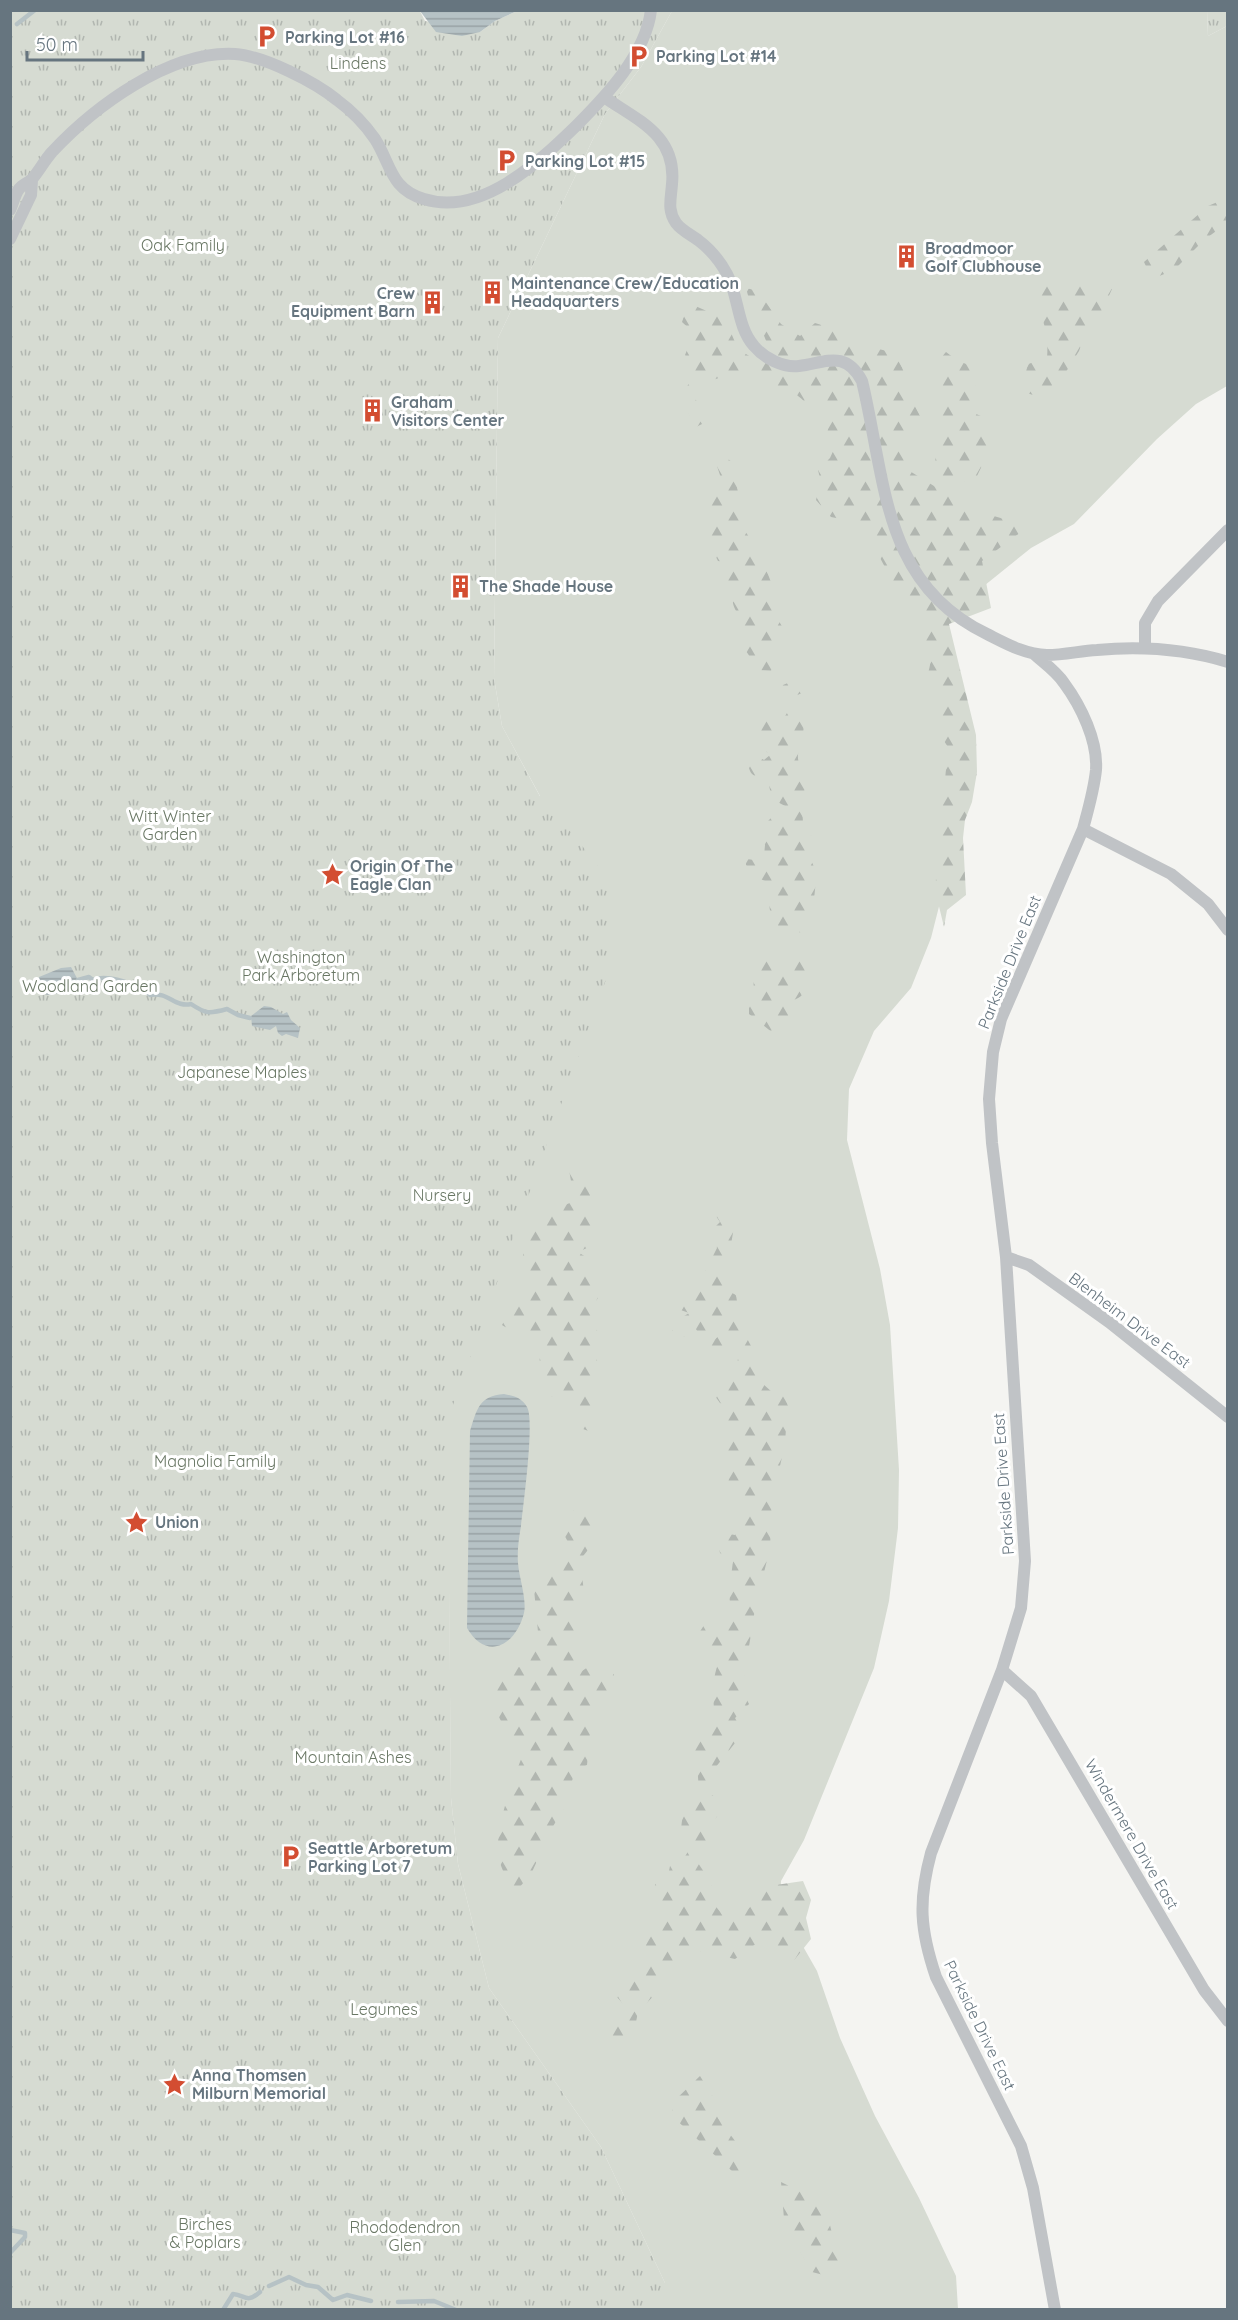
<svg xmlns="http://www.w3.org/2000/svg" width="1238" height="2320" font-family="Quicksand,sans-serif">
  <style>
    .green { fill: #d6dbd2; fill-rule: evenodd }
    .forest { fill: url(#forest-firs) }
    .park { fill: url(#park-tufts) }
    .water { fill: url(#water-rules) }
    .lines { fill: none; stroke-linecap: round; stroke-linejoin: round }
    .stream { stroke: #b6c2c5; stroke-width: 4.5 }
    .minor { stroke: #c0c3c6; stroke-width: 12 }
    .labels { text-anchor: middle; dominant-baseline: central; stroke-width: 6; stroke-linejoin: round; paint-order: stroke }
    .poi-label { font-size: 16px; font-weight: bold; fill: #66757f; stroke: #fff; text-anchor: start }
    .park-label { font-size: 16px; fill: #697764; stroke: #fff }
    .street-label { font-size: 16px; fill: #66757f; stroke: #fff }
  </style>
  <defs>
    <pattern id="forest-firs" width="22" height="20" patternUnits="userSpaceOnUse" patternTransform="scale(1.5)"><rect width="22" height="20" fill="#d6dbd2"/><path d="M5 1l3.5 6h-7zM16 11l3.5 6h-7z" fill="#b1b6b0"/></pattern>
    <pattern id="park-tufts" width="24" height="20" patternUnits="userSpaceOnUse" patternTransform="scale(1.5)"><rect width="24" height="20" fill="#d6dbd2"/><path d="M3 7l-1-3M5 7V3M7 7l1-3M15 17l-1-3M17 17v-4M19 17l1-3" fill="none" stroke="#b1b6b0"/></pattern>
    <pattern id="water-rules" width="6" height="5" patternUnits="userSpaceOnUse" patternTransform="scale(1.5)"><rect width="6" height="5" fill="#b6c2c5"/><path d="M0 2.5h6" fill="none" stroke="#98a2a5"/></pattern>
  </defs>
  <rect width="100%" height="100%" fill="#f4f4f1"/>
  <!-- green -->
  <path class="green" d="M 672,11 L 1207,11 L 1208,36 L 1227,26 L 1227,386 L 1196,404 L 1157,439 L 1074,524 L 1031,548 L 928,631 L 952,740 L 947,875 L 931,938 L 911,988 L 874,1031 L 849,1089 L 847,1140 L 880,1269 L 890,1325 L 899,1470 L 898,1528 L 889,1601 L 874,1668 L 804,1840 L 781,1881 L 780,1906 L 817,1971 L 840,2038 L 875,2116 L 919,2198 L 956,2276 L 958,2309 L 665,2310 L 11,1344 L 540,796 L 502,726 L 494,678 L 498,338 L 605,114 L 641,67 ZM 449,1591 L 451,1798 L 458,1864 L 489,1988 L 601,2147 L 665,2283 L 665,2305 L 487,1990 L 453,1868 L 446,1786 Z"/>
  <!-- forest -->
  <path class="forest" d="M 1227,198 L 1227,223 L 1204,240 L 1174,270 L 1152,279 L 1144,262 L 1208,206 Z
    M 1074,281 L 1101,283 L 1112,289 L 1103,309 L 1088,326 L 1079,351 L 1064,375 L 1039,397 L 1021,391 L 1028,364 L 1047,358 C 1049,332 1044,319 1031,296 L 1047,282 Z
    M 746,288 L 758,291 L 781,324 L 800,336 L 815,323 L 831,328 L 850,342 L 895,353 C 907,372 908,395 920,416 L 909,440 L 908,470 L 973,510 L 1011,521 L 1021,532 L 982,561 L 991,608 L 949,624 L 976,735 L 977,772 L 972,802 L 965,820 L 963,838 L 966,895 L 947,910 L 944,927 L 935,890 L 948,747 L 940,735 L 937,713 L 940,704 L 933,680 L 928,674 C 929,669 931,664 930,659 C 928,647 917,636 922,622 L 900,601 L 893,582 L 879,556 L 873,525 L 831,517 L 816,500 L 821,482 L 818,470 L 830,458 L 835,447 L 827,433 L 830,420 L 825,404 L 809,406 C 794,390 788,390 767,387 L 751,367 L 704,383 L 696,375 L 685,355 L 694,333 L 682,322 L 686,310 L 693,305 L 725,319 L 738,349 L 754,359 L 767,343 L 749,299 Z
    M 946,352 L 958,361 L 980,369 L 974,391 L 974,413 L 983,417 L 989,451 L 977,476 L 955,485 L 934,470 L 942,411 L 942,387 L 946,372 L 937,362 Z
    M 691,381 L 695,390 L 694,398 L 701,406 L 706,417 L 704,423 L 694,428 L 685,403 L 688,397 L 685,389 Z
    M 721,453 L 733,463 L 740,473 L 736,482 L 741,508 L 747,515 L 743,528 L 749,537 L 747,542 C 766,557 768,580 779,601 L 774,613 L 786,633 L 775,648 L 777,659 L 771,671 L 759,670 C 751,662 749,652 741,646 L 741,639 L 734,631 L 731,621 L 738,614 C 728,599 736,593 727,580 L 729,569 L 727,562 L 718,561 L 707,539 L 713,528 L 721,522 L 706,503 L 708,492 L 717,489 L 721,478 L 714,457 Z
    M 795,680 L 799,682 L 802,693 L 788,699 L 781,694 L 783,685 Z
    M 798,712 C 810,732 799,735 798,755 C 797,768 807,771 809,787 L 800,794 C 799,802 800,805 802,813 C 805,827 798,828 813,837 L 811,861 C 822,876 810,916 807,934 L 790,930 L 783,932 C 776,923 767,912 770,901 C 772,893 780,888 780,879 L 770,883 L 758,878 L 746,865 L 746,859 L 755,860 L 764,856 L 765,845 L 760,836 L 764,825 L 771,818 L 777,824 L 787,819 L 790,808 C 777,803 770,798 769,783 L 777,784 L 774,772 L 759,778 C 750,775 749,770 748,762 L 757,756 L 764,760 L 770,755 L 756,742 L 761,722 L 765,717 L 770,723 L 780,724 L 787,713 Z
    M 800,946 L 800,958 L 808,968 L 798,988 L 802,995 C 797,1000 791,1000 786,1005 L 790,1022 L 773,1033 L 749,1014 L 749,1004 L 758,1000 C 749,984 755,973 765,958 L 771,961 L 772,968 L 778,970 L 780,964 L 793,960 L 795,947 Z
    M 572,1158 L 577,1160 C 589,1196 602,1208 589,1247 L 578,1252 L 592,1261 L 595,1269 L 587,1279 L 597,1283 L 598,1298 L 589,1311 L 598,1319 L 596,1330 L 605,1336 L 596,1356 L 599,1369 L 597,1380 L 586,1398 L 595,1402 L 598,1409 L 593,1414 L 598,1425 L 594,1433 L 583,1429 L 580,1406 L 563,1395 L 551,1397 L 541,1390 L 546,1377 L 539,1366 L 542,1337 C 528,1328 514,1333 502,1325 L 528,1281 L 523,1256 L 525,1240 L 544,1212 L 570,1203 L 575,1191 L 571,1181 L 568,1164 Z
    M 714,1213 L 725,1213 L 735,1221 L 721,1303 L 732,1293 L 736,1295 L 741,1327 L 761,1365 L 761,1382 L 773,1393 L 785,1397 L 789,1409 L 779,1418 L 786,1428 L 785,1444 L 772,1501 L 770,1548 L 755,1609 L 742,1690 L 749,1704 L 735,1718 L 743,1733 L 715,1768 L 719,1780 L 708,1792 L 727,1806 L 711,1823 C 711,1840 709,1850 698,1863 L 712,1884 L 712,1902 L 722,1914 L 740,1917 L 752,1905 L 756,1890 L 769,1886 L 803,1881 L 811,1900 L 806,1918 L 811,1939 L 787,1969 L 776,1947 L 764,1938 L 735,1959 L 699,1951 L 674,1968 L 664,1985 L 638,2012 L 632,2042 L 609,2037 L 607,2017 L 627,2008 L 616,1996 L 618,1979 L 637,1974 C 645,1954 643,1935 664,1925 L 669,1910 L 658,1903 L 655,1884 L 668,1876 L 672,1856 L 684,1858 L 691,1847 L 681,1839 C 681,1819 683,1805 699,1792 L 697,1762 L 683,1753 L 693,1732 L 715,1722 C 713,1694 710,1678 723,1653 L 702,1649 L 699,1633 L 708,1619 L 723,1618 L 731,1612 L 729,1593 L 733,1561 L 720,1553 L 716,1532 L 735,1535 L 745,1502 L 743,1489 L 728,1483 L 730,1470 L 719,1451 L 724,1439 L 720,1423 L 734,1407 L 720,1403 L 710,1389 C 741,1368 737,1367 742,1331 L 730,1339 L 728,1355 L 715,1359 L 710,1344 L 725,1330 L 723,1319 L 711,1316 L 712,1331 L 701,1337 L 694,1326 L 685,1337 L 670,1334 L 681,1318 L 689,1313 L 678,1309 L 701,1280 L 717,1248 L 712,1237 L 715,1227 L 720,1222 Z
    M 590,1503 L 598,1516 L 591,1546 L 580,1560 L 585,1600 L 574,1621 L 582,1671 L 591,1665 L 605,1668 L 614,1674 L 609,1701 L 592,1712 L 587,1765 L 575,1771 L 564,1808 L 552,1828 L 532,1872 L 515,1893 C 509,1882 502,1872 499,1859 C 493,1834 512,1781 522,1757 L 507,1742 L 504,1727 L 495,1709 L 499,1668 L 521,1667 L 530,1662 L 531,1652 L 538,1632 L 534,1589 L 566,1556 L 568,1542 L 560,1527 L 573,1511 Z
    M 700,2076 L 713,2097 L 718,2118 L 744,2153 L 745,2183 L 672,2116 L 673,2102 Z
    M 781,2182 L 825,2204 L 843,2280 L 812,2272 L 800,2251 L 785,2231 Z"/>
  <!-- park -->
  <path class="park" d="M 11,11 L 420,11 L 425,21 L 480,32 L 495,21 L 517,11 L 672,11 L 641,67 L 605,114 L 498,338 L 494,678 L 502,726 L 549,813 L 573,834 L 610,882 L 608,974 L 448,1419 L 451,1798 L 458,1864 L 489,1988 L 601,2147 L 665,2283 L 666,2309 L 11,2310 Z
    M 1207,11 L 1228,11 L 1227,26 L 1208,36 Z"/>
  <!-- water -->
  <path class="water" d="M 420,11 L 517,11 L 495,21 L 480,32 L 462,36 L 436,32 Z
    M 71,967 L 78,980 L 72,983 L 70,987 C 58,993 49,1000 38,990 L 39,977 L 61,968 Z
    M 264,1006 L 271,1007 L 283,1014 L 287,1012 L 291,1020 L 300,1028 L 298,1038 L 286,1034 L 282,1036 L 278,1033 L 276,1026 L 270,1030 L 252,1026 L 251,1016 Z
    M 504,1394 C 514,1396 522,1398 527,1407 C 535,1420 523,1507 521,1526 C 519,1538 517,1550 518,1563 C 519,1577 527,1600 524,1613 C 516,1645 487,1662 467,1628 L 470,1431 C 477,1409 479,1396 504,1394 Z"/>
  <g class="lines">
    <!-- stream -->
    <path class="stream" d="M 17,24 L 35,10
      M 78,980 L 89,977 L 93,980 C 106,974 140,984 150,995 C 168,991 175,1008 191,1004 C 206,1014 209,1014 227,1009 L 238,1015 L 250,1018
      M 10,2230 L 25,2233 L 25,2237 L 10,2253
      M 269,2286 L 289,2277 L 306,2285 L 318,2287 L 333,2300 L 347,2295 L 371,2301
      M 398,2302 L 434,2301 L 456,2310
      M 223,2310 L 233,2294 C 246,2295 246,2304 260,2292"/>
    <!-- minor -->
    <path class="minor" d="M 604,97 C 637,120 677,135 672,184 C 671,199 667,210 676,223 C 681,230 691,235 698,240 C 710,249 720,261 727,274 C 739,297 737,327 754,346 C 764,358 783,368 799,366 C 825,363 845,349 862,381 C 886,480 882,584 987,634 C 1005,643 1026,655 1047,655 C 1064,655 1080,651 1097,650 C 1141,646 1185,649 1228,662
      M 10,210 C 13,204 15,194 19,189 C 23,184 30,182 33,178 C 40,169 45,160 52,152 C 94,107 170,50 235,54 C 264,56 315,82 337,100 C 352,111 364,123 375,139 C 391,164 390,189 424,199 C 481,217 539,162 576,126 C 606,96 646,54 651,10
      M 10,239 L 31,195 L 32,180
      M 1145,648 L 1145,623 L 1158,601 L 1228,530
      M 1034,654 C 1044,663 1057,672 1064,683 C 1081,706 1098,741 1096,770 C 1094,790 1088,810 1083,829 L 1001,1019 L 993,1052 L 989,1099 L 992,1143 L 1006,1257 L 1025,1561 L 1021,1608 L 1002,1670 L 931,1853 C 918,1901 920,1930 936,1977 L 1021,2146 L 1033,2188 L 1055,2310
      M 1083,829 L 1171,874 L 1208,904 L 1228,930
      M 1006,1257 L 1029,1265 L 1109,1322 L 1228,1417
      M 1002,1670 L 1031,1696 L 1204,1990 L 1228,2021"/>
  </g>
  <!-- icons -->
  <defs>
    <symbol id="parking-bare" viewBox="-9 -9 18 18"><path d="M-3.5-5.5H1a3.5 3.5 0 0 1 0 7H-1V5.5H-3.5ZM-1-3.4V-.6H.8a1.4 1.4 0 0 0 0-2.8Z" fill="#d34d31" stroke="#fff" stroke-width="2.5" paint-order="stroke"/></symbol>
    <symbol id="building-bare" viewBox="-9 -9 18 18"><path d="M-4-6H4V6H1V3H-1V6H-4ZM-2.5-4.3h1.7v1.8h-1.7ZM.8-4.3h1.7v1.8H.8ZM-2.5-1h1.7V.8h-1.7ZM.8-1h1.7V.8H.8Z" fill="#d34d31" stroke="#fff" stroke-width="2.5" paint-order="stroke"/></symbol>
    <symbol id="sight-bare" viewBox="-9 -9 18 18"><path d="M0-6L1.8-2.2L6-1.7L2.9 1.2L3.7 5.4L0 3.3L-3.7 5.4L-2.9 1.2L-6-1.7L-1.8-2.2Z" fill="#d34d31" stroke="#fff" stroke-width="2.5" paint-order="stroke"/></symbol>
  </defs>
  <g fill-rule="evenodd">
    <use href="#parking-bare" x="250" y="20" width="33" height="33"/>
    <use href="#parking-bare" x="622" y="40" width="33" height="33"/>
    <use href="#parking-bare" x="490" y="144" width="33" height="33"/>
    <use href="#building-bare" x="890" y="240" width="33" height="33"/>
    <use href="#building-bare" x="476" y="276" width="33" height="33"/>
    <use href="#building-bare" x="416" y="286" width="33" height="33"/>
    <use href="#building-bare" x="356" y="394" width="33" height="33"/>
    <use href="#building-bare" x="444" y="570" width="33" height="33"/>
    <use href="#sight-bare" x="316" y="858" width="33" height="33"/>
    <use href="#sight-bare" x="120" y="1506" width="33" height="33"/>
    <use href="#parking-bare" x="274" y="1840" width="33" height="33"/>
    <use href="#sight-bare" x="158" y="2068" width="33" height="33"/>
  </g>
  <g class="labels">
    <!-- poi labels -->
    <g class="poi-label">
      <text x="285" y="37">Parking Lot #16</text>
      <text x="656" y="56">Parking Lot #14</text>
      <text x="525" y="161">Parking Lot #15</text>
      <text x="925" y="248">Broadmoor<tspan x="925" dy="18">Golf Clubhouse</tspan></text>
      <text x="511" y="283">Maintenance Crew/Education<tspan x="511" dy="18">Headquarters</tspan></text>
      <text x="415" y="293" text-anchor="end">Crew<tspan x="415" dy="18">Equipment Barn</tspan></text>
      <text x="391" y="402">Graham<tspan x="391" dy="18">Visitors Center</tspan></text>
      <text x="479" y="586">The Shade House</text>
      <text x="350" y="866">Origin Of The<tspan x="350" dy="18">Eagle Clan</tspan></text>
      <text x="155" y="1522">Union</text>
      <text x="308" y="1848">Seattle Arboretum<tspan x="308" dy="18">Parking Lot 7</tspan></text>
      <text x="192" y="2075">Anna Thomsen<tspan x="192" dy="18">Milburn Memorial</tspan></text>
    </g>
    <!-- park labels -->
    <g class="park-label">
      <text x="358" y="63">Lindens</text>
      <text x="183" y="245">Oak Family</text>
      <text x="170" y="816">Witt Winter<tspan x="170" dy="18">Garden</tspan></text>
      <text x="301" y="957">Washington<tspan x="301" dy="18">Park Arboretum</tspan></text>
      <text x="90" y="986">Woodland Garden</text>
      <text x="242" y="1072">Japanese Maples</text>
      <text x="442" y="1195">Nursery</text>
      <text x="215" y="1461">Magnolia Family</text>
      <text x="353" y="1757">Mountain Ashes</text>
      <text x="384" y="2009">Legumes</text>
      <text x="205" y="2224">Birches<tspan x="205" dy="18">&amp; Poplars</tspan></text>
      <text x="405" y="2227">Rhododendron<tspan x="405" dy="18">Glen</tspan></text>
    </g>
    <!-- street labels -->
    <g class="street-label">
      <text transform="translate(1009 962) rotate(-68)">Parkside Drive East</text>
      <text transform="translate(1130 1320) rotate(37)">Blenheim Drive East</text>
      <text transform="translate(1003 1484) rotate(-94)">Parkside Drive East</text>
      <text transform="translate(1132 1834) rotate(60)">Windermere Drive East</text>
      <text transform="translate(980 2025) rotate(64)">Parkside Drive East</text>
    </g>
  </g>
  <!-- border -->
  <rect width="1238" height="2320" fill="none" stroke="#66757f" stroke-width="24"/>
  <!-- scale -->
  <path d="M27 51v9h116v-9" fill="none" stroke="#66757f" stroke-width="3"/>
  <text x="36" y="51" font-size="18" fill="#66757f" stroke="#ffffff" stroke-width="4.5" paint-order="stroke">50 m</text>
</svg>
